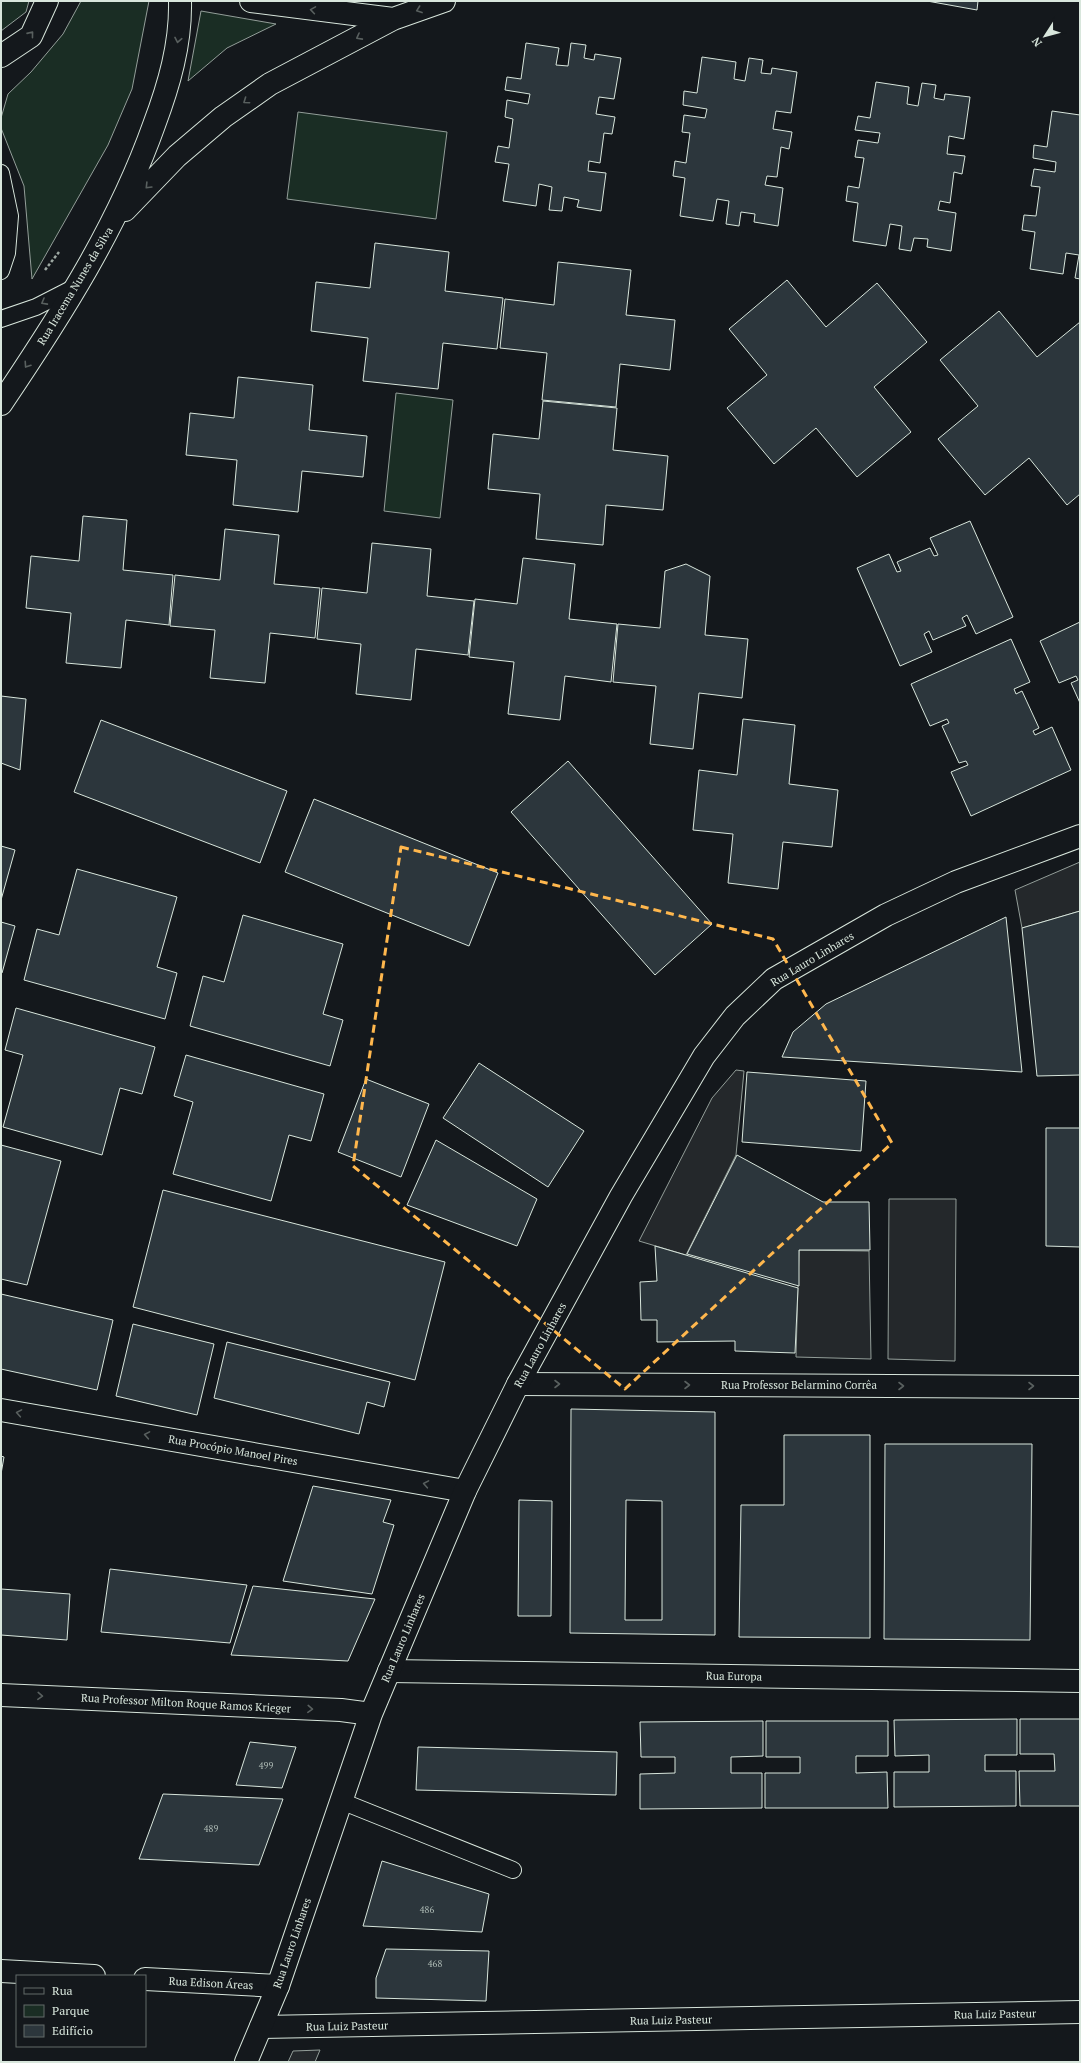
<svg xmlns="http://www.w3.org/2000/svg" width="1081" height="2063" font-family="'PT Serif',serif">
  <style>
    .green { fill: #1a2d24; stroke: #939e99 }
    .parking { fill: #24282b; stroke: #939e99 }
    .building { fill: #2c363c; stroke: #d8e6dc; fill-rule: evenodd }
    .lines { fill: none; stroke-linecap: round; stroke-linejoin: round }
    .lane-casing { stroke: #d8e6dc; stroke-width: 18 }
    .street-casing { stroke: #d8e6dc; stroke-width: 24 }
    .secondary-casing { stroke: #d8e6dc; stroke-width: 24 }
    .path { stroke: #9da8a2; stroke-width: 2.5; stroke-dasharray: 3 2; stroke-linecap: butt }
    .lane { stroke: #14181c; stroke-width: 16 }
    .street { stroke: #14181c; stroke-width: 22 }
    .secondary { stroke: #14181c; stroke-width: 22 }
    .oneway { stroke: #59605f }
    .marked { fill: none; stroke: #ffb74d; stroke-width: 3; stroke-dasharray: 8 5; stroke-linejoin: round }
    .labels { text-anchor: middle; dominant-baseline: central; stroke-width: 3; stroke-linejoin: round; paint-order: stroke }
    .number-label { font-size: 9px; fill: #adbab4 }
    .street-label { font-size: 11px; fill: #d8e6dc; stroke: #14181c }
  </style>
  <rect width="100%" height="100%" fill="#14181c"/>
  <!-- green -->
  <path class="green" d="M 1,1 L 29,1 L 26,12 L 1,31 Z
    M 81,1 L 149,1 L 132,89 L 108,145 L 32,279 L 24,186 L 1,128 L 1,118 L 8,94 L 31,72 L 63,34 Z
    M 201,11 L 276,24 L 227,48 L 188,81 Z
    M 298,112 L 447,132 L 436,219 L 287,199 Z
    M 396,393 L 453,400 L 440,518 L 384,511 Z"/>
  <!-- parking -->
  <path class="parking" d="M 1080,862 L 1080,911 L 1022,928 L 1015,890 Z
    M 736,1070 L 744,1071 L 736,1155 L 686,1255 L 639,1241 L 712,1098 Z
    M 889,1199 L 956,1199 L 955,1361 L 888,1359 Z
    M 799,1250 L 869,1251 L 871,1359 L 796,1357 Z
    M 320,2050 L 315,2062 L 288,2062 L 293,2051 Z"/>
  <!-- building -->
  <path class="building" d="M 927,1 L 978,1 L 977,10 Z
    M 526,43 L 559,48 L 556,65 L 568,66 L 571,43 L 586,45 L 584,58 L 594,60 L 595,54 L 621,58 L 614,99 L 599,97 L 596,114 L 615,117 L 612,134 L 604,133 L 600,163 L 589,161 L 588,171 L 606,173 L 601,211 L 577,207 L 579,200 L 564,197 L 562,211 L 549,210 L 552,187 L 539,184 L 536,206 L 503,201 L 509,164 L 495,162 L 498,146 L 509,148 L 513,119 L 505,117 L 507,100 L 528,104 L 530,94 L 505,90 L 507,77 L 521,79 Z
    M 702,57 L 736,62 L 734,79 L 745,81 L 749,58 L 763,60 L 761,73 L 771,74 L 772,68 L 797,72 L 791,113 L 776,111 L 773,129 L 792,132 L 789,149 L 781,147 L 777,177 L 767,176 L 765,185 L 783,188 L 778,226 L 754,222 L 755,214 L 741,212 L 739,226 L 726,224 L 729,201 L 717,199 L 713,221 L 680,216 L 685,178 L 673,176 L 675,161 L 686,163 L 690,133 L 682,132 L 684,115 L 705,118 L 707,109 L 683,105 L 684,91 L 697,93 Z
    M 876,82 L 909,87 L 907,104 L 918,106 L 922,83 L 936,85 L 934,98 L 944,100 L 945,94 L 970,97 L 964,139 L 949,136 L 947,154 L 965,156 L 962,174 L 954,172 L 950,203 L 940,201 L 938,210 L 956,213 L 951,251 L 927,247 L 928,239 L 914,238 L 911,251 L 899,249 L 902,226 L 890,224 L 886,246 L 853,241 L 858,203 L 846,201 L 848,186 L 859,188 L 864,158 L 855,157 L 858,140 L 878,143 L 880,133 L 855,130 L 858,116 L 870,118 Z
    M 1052,111 L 1080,115 L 1080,279 L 1075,278 L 1079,255 L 1066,253 L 1063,274 L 1030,269 L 1035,232 L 1022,230 L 1024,215 L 1036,216 L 1040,187 L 1031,186 L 1034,169 L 1055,172 L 1056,162 L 1033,158 L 1034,145 L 1047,147 Z
    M 375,243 L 449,252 L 445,291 L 503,298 L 497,349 L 443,343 L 438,389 L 363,381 L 368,338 L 311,331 L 316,282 L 370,288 Z
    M 558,262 L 631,270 L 626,315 L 675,320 L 670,370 L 620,364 L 616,407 L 542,400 L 547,353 L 500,348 L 505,299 L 554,305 Z
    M 787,280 L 826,327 L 877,283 L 927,342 L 874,387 L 911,432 L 857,477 L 816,428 L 774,464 L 727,408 L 767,375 L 729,329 Z
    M 999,311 L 1037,357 L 1080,322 L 1080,494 L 1067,505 L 1029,458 L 985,495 L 938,439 L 978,406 L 940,360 Z
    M 238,377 L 313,385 L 309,430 L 367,436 L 363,477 L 302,471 L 298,512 L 233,505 L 237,460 L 186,455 L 190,413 L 234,418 Z
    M 543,401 L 617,408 L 613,450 L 668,456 L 663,510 L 606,505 L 603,545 L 536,539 L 540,494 L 488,489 L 493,434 L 539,439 Z
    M 83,516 L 127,520 L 123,570 L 173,575 L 169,625 L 126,620 L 121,668 L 66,663 L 71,613 L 26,608 L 31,556 L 79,561 Z
    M 970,521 L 1013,617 L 976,634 L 967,615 L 962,618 L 966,626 L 933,640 L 929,631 L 924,634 L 932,652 L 900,666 L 857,568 L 889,554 L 897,572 L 901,571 L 897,562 L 930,548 L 934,556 L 938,555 L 930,538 Z
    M 225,529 L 279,535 L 274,584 L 320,588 L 315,638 L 270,633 L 265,683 L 210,678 L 215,630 L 170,626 L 175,575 L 220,580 Z
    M 372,543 L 431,549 L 427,596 L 474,601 L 468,655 L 416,649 L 411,700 L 356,694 L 361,644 L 317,639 L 322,588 L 367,593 Z
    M 523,558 L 575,564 L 569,619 L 617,624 L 611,682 L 565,676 L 560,720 L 508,714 L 514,662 L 469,657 L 475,599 L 517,604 Z
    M 686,564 L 710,576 L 705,635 L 748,639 L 742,698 L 699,693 L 693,749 L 650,744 L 656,686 L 613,682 L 618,624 L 660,628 L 665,571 Z
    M 1080,622 L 1080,703 L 1071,683 L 1078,680 L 1076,676 L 1059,683 L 1040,641 Z
    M 1011,639 L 1030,682 L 1014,689 L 1016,694 L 1022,691 L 1039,728 L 1033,731 L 1035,735 L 1052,727 L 1071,770 L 971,816 L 951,772 L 968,765 L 966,761 L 959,763 L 942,726 L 949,723 L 947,719 L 930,726 L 911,684 Z
    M 1,696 L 26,699 L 20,770 L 1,763 Z
    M 743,719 L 795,725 L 789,784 L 838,790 L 832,847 L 783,842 L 778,889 L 728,883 L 733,834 L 693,830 L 699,770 L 737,775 Z
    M 101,720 L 287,791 L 260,863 L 74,792 Z
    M 568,761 L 712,924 L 655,975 L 511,812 Z
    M 314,799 L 498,873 L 469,946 L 285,872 Z
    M 1,846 L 15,850 L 1,900 Z
    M 77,869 L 177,897 L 157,967 L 177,973 L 165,1019 L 24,980 L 37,929 L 59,935 Z
    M 1080,911 L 1080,1075 L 1037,1076 L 1022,928 Z
    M 243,915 L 343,944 L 323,1014 L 343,1020 L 330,1066 L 190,1026 L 203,976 L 224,982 Z
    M 1006,917 L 1022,1072 L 782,1057 L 793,1032 L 826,1004 Z
    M 1,922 L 15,926 L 2,973 L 1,972 Z
    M 16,1008 L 155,1047 L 142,1094 L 120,1088 L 102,1155 L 3,1127 L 23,1055 L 5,1050 Z
    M 186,1055 L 324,1094 L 311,1141 L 289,1135 L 271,1201 L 173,1174 L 193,1102 L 174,1096 Z
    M 479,1063 L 584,1131 L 548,1187 L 443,1118 Z
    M 747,1072 L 866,1081 L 861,1151 L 742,1142 Z
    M 366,1079 L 429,1104 L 401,1177 L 338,1152 Z
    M 1046,1128 L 1080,1128 L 1080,1247 L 1046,1246 Z
    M 436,1140 L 537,1199 L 517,1246 L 407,1205 Z
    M 1,1145 L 61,1161 L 27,1285 L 1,1279 Z
    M 737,1155 L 823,1202 L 869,1202 L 870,1250 L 799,1250 L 799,1286 L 687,1254 Z
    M 163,1190 L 445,1262 L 415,1380 L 133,1307 Z
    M 655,1246 L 798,1288 L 795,1353 L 735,1351 L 735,1341 L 657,1342 L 657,1320 L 641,1320 L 640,1282 L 657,1281 Z
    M 1,1294 L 113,1320 L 97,1390 L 1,1369 Z
    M 133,1324 L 214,1344 L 197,1415 L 116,1396 Z
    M 227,1342 L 390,1382 L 384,1407 L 367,1402 L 359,1434 L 214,1398 Z
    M 571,1409 L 715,1412 L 715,1635 L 570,1633 ZM 626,1500 L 662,1501 L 662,1620 L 625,1620 Z
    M 784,1435 L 870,1435 L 870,1638 L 739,1637 L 741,1505 L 784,1505 Z
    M 885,1444 L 1032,1444 L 1030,1640 L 884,1639 Z
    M 1,1456 L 4,1457 L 1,1474 Z
    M 313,1486 L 391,1500 L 383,1522 L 394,1525 L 372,1594 L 283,1581 Z
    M 519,1500 L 552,1501 L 551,1616 L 518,1616 Z
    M 110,1569 L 247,1585 L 230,1643 L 101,1632 Z
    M 253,1586 L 375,1599 L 348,1661 L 231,1655 Z
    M 1,1589 L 70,1594 L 67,1640 L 1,1635 Z
    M 1017,1719 L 1017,1755 L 985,1755 L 985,1771 L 1016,1771 L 1016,1806 L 894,1807 L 894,1772 L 929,1772 L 929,1755 L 895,1756 L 894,1720 Z
    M 1020,1719 L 1080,1719 L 1080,1806 L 1020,1806 L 1019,1771 L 1055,1771 L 1054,1754 L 1020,1754 Z
    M 763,1721 L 763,1756 L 731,1757 L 731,1773 L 762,1773 L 762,1808 L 640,1809 L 640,1774 L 675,1773 L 675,1757 L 641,1757 L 640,1722 Z
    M 766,1721 L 888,1721 L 888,1756 L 856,1756 L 856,1773 L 887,1772 L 888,1808 L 765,1808 L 765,1773 L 800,1773 L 800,1757 L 766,1757 Z
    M 250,1742 L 296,1747 L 282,1788 L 236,1785 Z
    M 418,1747 L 617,1752 L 616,1795 L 416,1790 Z
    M 163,1794 L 283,1799 L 259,1865 L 139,1859 Z
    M 382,1861 L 489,1894 L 482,1932 L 363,1926 Z
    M 386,1949 L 489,1951 L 486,2001 L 376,1998 L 376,1978 Z"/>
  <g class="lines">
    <defs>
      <path id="lane" d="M 1,173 L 10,216
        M 1,208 L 10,216 L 7,253 L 1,271
        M 1,319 L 36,307 L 79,285
        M 341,1801 L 513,1870"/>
      <path id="street" d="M 518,1384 L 1080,1387
        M 1,1410 L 465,1491
        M 389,1671 L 1080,1681
        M 1,1971 L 94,1976
        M 145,1979 L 278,1986
        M 261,2027 L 1080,2012"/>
      <path id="secondary" d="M 251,1 L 393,19
        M 1,56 L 31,36 L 47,1
        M 125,210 L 177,156 L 223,117 L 270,84 L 393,19 L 444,1
        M 1,404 C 61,315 118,226 154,125 C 169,85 181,44 180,1
        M 1,1695 L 341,1710 L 371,1714
        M 246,2062 L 278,1986 L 371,1714 L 465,1491 L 518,1384 L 621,1196 L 704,1056 L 735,1016 L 774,979 L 886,915 L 956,882 L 1080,836"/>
    </defs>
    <!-- lane casing -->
    <use href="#lane" class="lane-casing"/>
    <!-- street casing -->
    <use href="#street" class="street-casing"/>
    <!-- secondary casing -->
    <use href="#secondary" class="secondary-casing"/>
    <!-- path -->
    <path class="path" d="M 45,270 L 59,252"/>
    <!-- lane -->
    <use href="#lane" class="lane"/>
    <!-- street -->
    <use href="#street" class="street"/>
    <!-- secondary -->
    <use href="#secondary" class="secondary"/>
  </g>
  <!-- one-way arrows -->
  <defs><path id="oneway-chevron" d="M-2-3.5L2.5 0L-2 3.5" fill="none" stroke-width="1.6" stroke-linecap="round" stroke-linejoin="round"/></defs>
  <g class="oneway">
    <use href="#oneway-chevron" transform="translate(313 10) rotate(-171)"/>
    <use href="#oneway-chevron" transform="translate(419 10) rotate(160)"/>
    <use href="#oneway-chevron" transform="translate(31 34) rotate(-51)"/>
    <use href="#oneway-chevron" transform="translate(359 37) rotate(152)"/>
    <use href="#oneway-chevron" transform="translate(178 40) rotate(101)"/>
    <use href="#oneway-chevron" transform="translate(246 101) rotate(145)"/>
    <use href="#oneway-chevron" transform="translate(148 186) rotate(134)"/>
    <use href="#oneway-chevron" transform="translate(44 302) rotate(151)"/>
    <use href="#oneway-chevron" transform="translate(27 365) rotate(124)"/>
    <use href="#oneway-chevron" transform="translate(557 1384)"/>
    <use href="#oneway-chevron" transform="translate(687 1385)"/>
    <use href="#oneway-chevron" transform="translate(901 1386)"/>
    <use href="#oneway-chevron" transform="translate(1031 1386)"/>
    <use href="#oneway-chevron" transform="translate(19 1413) rotate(-170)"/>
    <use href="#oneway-chevron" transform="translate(147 1435) rotate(-170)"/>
    <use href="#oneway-chevron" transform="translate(426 1484) rotate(-170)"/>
    <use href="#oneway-chevron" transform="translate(40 1696) rotate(3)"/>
    <use href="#oneway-chevron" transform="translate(310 1709) rotate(3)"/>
  </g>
  <!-- marked area -->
  <path class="marked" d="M 401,847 L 773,939 L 892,1143 L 625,1389 L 353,1166 Z"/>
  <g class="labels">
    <!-- number labels -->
    <g class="number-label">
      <text x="266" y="1766">499</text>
      <text x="211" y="1829">489</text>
      <text x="427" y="1910">486</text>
      <text x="435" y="1964">468</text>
    </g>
    <!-- street labels -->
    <g class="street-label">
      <text transform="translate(75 286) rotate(-59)">Rua Iracema Nunes da Silva</text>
      <text transform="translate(812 959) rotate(-31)">Rua Lauro Linhares</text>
      <text transform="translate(540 1345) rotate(-61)">Rua Lauro Linhares</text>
      <text x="799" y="1385">Rua Professor Belarmino Corrêa</text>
      <text transform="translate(233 1450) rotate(10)">Rua Procópio Manoel Pires</text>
      <text transform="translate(403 1638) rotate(-67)">Rua Lauro Linhares</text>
      <text transform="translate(734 1676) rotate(1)">Rua Europa</text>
      <text transform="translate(186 1703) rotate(3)">Rua Professor Milton Roque Ramos Krieger</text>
      <text transform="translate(292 1943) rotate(-71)">Rua Lauro Linhares</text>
      <text transform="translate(211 1983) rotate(3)">Rua Edison Áreas</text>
      <text transform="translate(995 2014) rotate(-1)">Rua Luiz Pasteur</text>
      <text transform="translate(671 2020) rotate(-1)">Rua Luiz Pasteur</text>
      <text transform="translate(347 2026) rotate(-1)">Rua Luiz Pasteur</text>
    </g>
  </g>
  <!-- border -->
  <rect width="1081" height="2063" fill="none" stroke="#d8e6dc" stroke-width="4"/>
  <!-- legend -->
  <rect x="16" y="1975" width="130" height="72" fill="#14181c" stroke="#626a69"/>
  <rect x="24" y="1988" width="20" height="6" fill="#14181c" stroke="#626a69"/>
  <text x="52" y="1995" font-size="12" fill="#d8e6dc">Rua</text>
  <rect x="24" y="2005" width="20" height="12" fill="#1a2d24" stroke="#626a69"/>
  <text x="52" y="2015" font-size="12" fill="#d8e6dc">Parque</text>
  <rect x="24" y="2025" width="20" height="12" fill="#2c363c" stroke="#626a69"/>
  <text x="52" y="2035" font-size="12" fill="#d8e6dc">Edifício</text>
  <!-- north arrow -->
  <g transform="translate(1045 36) rotate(234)" stroke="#14181c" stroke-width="3" paint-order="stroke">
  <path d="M0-3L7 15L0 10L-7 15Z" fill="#d8e6dc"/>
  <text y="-6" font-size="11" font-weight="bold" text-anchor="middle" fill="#d8e6dc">N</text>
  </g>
</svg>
